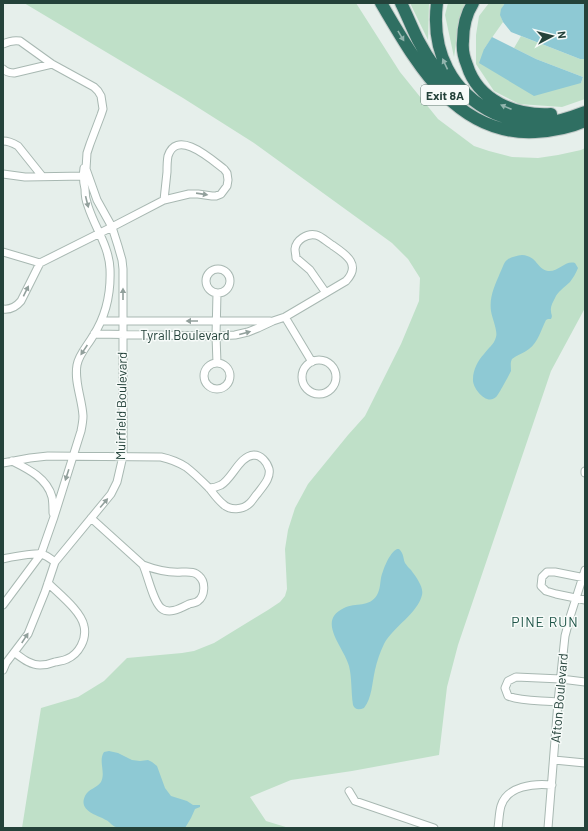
<svg xmlns="http://www.w3.org/2000/svg" width="588" height="831" font-family="Barlow,sans-serif">
  <style>
    .green { fill: #bfe0c8 }
    .water { fill: #8ec9d4 }
    .lines { fill: none; stroke-linecap: round; stroke-linejoin: round }
    .minor-casing { stroke: #a8b8b2; stroke-width: 9 }
    .motorway-casing { stroke: #c2cac8; stroke-width: 14 }
    .minor { stroke: #fff; stroke-width: 7 }
    .motorway { stroke: #2f6f62; stroke-width: 12 }
    .oneway { fill: #93b5ae }
    .oneway2 { fill: #92a09c }
    .labels { text-anchor: middle; dominant-baseline: central; stroke-width: 3; stroke-linejoin: round; paint-order: stroke }
    .shield { fill: #f7fbf9; stroke: #637a73; stroke-width: 1 }
    .shield-label { font-size: 12px; font-weight: bold; fill: #24423a }
    .street-label { font-size: 13px; fill: #24423a; stroke: #f7fbf9 }
    .neighbourhood-label { font-size: 14px; letter-spacing: 1px; fill: #1f5548; stroke: #f7fbf9 }
  </style>
  <rect width="100%" height="100%" fill="#e6efeb"/>
  <!-- green -->
  <path class="green" d="M 24,3 L 356,3 L 400,72 L 438,119 L 474,146 L 489,151 L 512,157 L 538,158 L 558,155 L 581,150 L 585,148 L 585,308 L 551,371 L 458,645 L 447,687 L 439,755 L 352,771 L 291,780 L 250,797 L 266,821 L 289,828 L 22,828 L 41,708 L 78,697 L 104,681 L 127,658 L 182,653 L 194,651 L 214,643 L 268,610 L 280,602 L 285,596 L 287,589 L 285,549 L 288,530 L 295,508 L 308,484 L 348,435 L 365,416 L 401,344 L 419,301 L 420,278 L 408,259 L 392,243 L 254,143 L 183,98 Z
    M 410,3 L 429,3 L 428,40 Z
    M 448,3 L 469,3 L 459,21 L 454,57 L 445,15 Z
    M 489,3 L 505,3 C 500,10 500,14 503,22 L 484,49 L 581,83 L 583,77 L 536,59 L 514,48 L 521,36 L 580,59 L 585,59 L 585,99 L 562,107 L 519,104 L 494,91 L 476,64 L 476,35 L 479,16 Z"/>
  <!-- water -->
  <path class="water" d="M 505,3 L 585,3 L 585,59 L 580,59 L 511,32 L 503,22 L 500,15 L 501,9 Z
    M 492,37 L 536,59 L 583,77 L 581,83 L 534,96 L 479,63 L 484,49 Z
    M 522,255 C 538,256 536,269 548,271 C 559,272 565,260 575,263 L 578,268 C 576,273 573,278 570,282 C 564,288 558,291 555,298 C 553,302 550,307 551,311 C 551,315 553,315 551,319 L 548,319 L 546,320 C 541,330 538,342 529,349 C 524,353 517,355 512,359 C 510,363 511,366 511,371 C 510,373 498,396 496,397 C 487,406 472,388 473,379 C 473,370 478,360 484,354 C 488,348 494,345 496,337 C 498,331 492,318 491,311 C 489,297 495,285 500,273 C 502,269 503,265 505,262 C 509,257 516,256 522,255 Z
    M 397,549 L 399,549 C 404,554 403,558 405,563 C 407,566 409,568 411,570 C 416,577 424,587 422,595 C 418,613 393,627 384,644 C 380,652 377,661 375,670 C 372,683 372,698 364,708 C 359,710 355,710 353,705 C 351,692 352,678 349,666 C 344,647 316,621 344,608 C 356,602 369,608 377,595 C 380,590 380,584 381,578 C 383,570 389,553 397,549 Z
    M 109,751 L 118,753 L 132,760 L 140,761 L 148,760 L 152,762 L 157,766 L 165,788 L 171,796 L 187,801 L 193,805 L 200,805 L 200,807 L 195,809 L 191,818 L 185,828 L 138,828 C 131,826 123,830 116,827 C 112,826 110,822 106,820 C 97,815 78,811 85,796 C 88,789 97,788 101,782 C 106,772 98,761 104,752 Z"/>
  <g class="lines">
    <defs>
      <path id="minor" d="M 3,44 C 9,41 14,40 20,41 L 52,64 L 94,87 L 98,91 L 101,96 L 103,109 L 101,115 L 90,144 L 87,153 L 86,169 L 97,200 L 112,227 L 118,246 L 122,260 L 123,269 L 123,456 L 117,482 L 111,494 L 55,562 L 45,592 L 28,634 L 6,663 L 3,670
        M 3,69 C 6,72 10,73 14,73 L 52,64
        M 3,141 C 9,141 13,143 18,146 L 42,176
        M 3,174 L 25,177 L 86,176
        M 3,252 L 40,263
        M206 281a12 12 0 1 1 24 0a12 12 0 1 1-24 0Z
        M 3,309 C 11,310 16,307 21,301 L 40,263 L 112,227 L 164,200 L 189,194 L 198,194 L 212,196 L 216,196 L 221,194 L 227,186 L 228,180 L 227,173 L 224,169 C 212,160 177,128 168,156 C 167,161 167,167 167,172 C 166,181 165,190 164,200
        M 285,317 L 312,362
        M 102,321 L 270,321
        M 94,334 L 216,336 L 235,335 L 248,332 L 258,328 L 273,321 L 285,317 L 346,281 C 362,264 345,254 332,245 C 327,242 321,236 316,235 C 307,233 296,240 295,249 C 295,252 296,255 296,258 L 310,270 L 326,293
        M302 377a17 17 0 1 1 34 0a17 17 0 1 1-34 0Z
        M 217,363 L 216,336 L 217,293
        M204 376a13 13 0 1 1 26 0a13 13 0 1 1-26 0Z
        M 12,461 C 28,469 47,478 52,497 C 53,502 53,508 53,513
        M 3,463 L 30,458 L 48,456 L 161,457 C 170,459 178,462 186,467 C 194,473 202,481 209,488 C 213,493 217,499 223,504 C 230,511 243,510 250,503 C 253,500 255,496 258,493 C 263,486 271,478 269,469 C 267,462 261,455 254,455 C 239,456 233,478 221,485 C 217,487 213,488 209,488
        M 585,471 L 585,473
        M 91,518 L 143,565 C 148,576 153,601 161,608 C 169,615 181,608 189,604 C 192,603 196,603 198,601 C 205,596 206,582 199,576 C 195,571 188,572 182,572 C 168,573 156,570 143,565
        M 3,559 C 10,557 35,553 41,554 C 46,555 51,559 55,562
        M 585,578 L 555,572 L 547,572 L 542,577 L 541,586 L 546,591 L 556,594 L 585,600
        M 3,605 L 41,554 L 54,517 L 81,431 C 82,426 83,421 83,416 C 82,398 74,382 77,365 C 79,354 88,345 93,336 C 106,316 111,293 110,269 C 109,246 95,228 88,206 C 86,201 85,194 85,189 C 83,181 83,175 84,168
        M 15,653 C 22,658 30,665 40,665 C 45,665 50,664 55,662 C 59,661 63,661 67,659 C 79,654 87,639 84,626 C 81,611 59,594 48,583
        M 558,702 C 542,700 523,702 508,696 L 505,688 L 508,681 L 516,677 L 561,679 L 585,682
        M 554,760 L 585,763
        M 349,791 L 355,801 L 434,828
        M 498,828 C 499,821 499,813 501,806 C 507,786 534,783 552,785
        M 548,828 L 558,702 L 565,636 L 570,617 L 585,570"/>
      <path id="motorway" d="M 381,3 C 416,62 455,136 535,132 C 552,131 569,128 585,121
        M 401,3 C 407,15 412,28 418,40 C 429,61 443,80 459,97
        M 437,3 C 431,51 451,93 496,114 C 511,120 527,124 544,123 C 558,122 572,117 585,112
        M 473,3 C 466,14 463,28 463,41 C 462,50 464,58 467,65 C 478,101 516,116 551,114"/>
    </defs>
    <!-- minor casing -->
    <use href="#minor" class="minor-casing"/>
    <!-- motorway casing -->
    <use href="#motorway" class="motorway-casing"/>
    <!-- minor -->
    <use href="#minor" class="minor"/>
    <!-- motorway -->
    <use href="#motorway" class="motorway"/>
  </g>
  <!-- one-way arrows -->
  <defs><path id="oneway-solid" d="M-6-.8H1V-3.2L6.5 0L1 3.2V.8H-6Z"/></defs>
  <g class="oneway">
    <use href="#oneway-solid" transform="translate(401 36) rotate(59)"/>
    <use href="#oneway-solid" transform="translate(445 64) rotate(-115)"/>
    <use href="#oneway-solid" transform="translate(506 107) rotate(-158)"/>
  </g>
  <g class="oneway2">
    <use href="#oneway-solid" transform="translate(202 194) rotate(8)"/>
    <use href="#oneway-solid" transform="translate(87 202) rotate(76)"/>
    <use href="#oneway-solid" transform="translate(26 291) rotate(-64)"/>
    <use href="#oneway-solid" transform="translate(123 294) rotate(-90)"/>
    <use href="#oneway-solid" transform="translate(192 321) rotate(-180)"/>
    <use href="#oneway-solid" transform="translate(245 333) rotate(-15)"/>
    <use href="#oneway-solid" transform="translate(84 350) rotate(124)"/>
    <use href="#oneway-solid" transform="translate(67 475) rotate(108)"/>
    <use href="#oneway-solid" transform="translate(104 503) rotate(-50)"/>
    <use href="#oneway-solid" transform="translate(25 638) rotate(-57)"/>
  </g>
  <g class="labels">
    <!-- shield labels -->
    <rect class="shield" x="421" y="85" width="48" height="20" rx="3"/>
    <g class="shield-label">
      <text x="445" y="95">Exit 8A</text>
    </g>
    <!-- street labels -->
    <g class="street-label">
      <text x="185" y="335">Tyrall Boulevard</text>
      <text transform="translate(121 406) rotate(-89)">Muirfield Boulevard</text>
      <text transform="translate(559 698) rotate(-85)">Afton Boulevard</text>
    </g>
    <!-- neighbourhood labels -->
    <g class="neighbourhood-label">
      <text x="545" y="621">PINE RUN</text>
    </g>
  </g>
  <!-- border -->
  <rect width="588" height="831" fill="none" stroke="#24423a" stroke-width="8"/>
  <!-- north arrow -->
  <g transform="translate(552 36) rotate(83)" stroke="#f7fbf9" stroke-width="3" paint-order="stroke">
  <path d="M0-3L7 15L0 10L-7 15Z" fill="#24423a"/>
  <text y="-6" font-size="11" font-weight="bold" text-anchor="middle" fill="#24423a">N</text>
  </g>
</svg>
